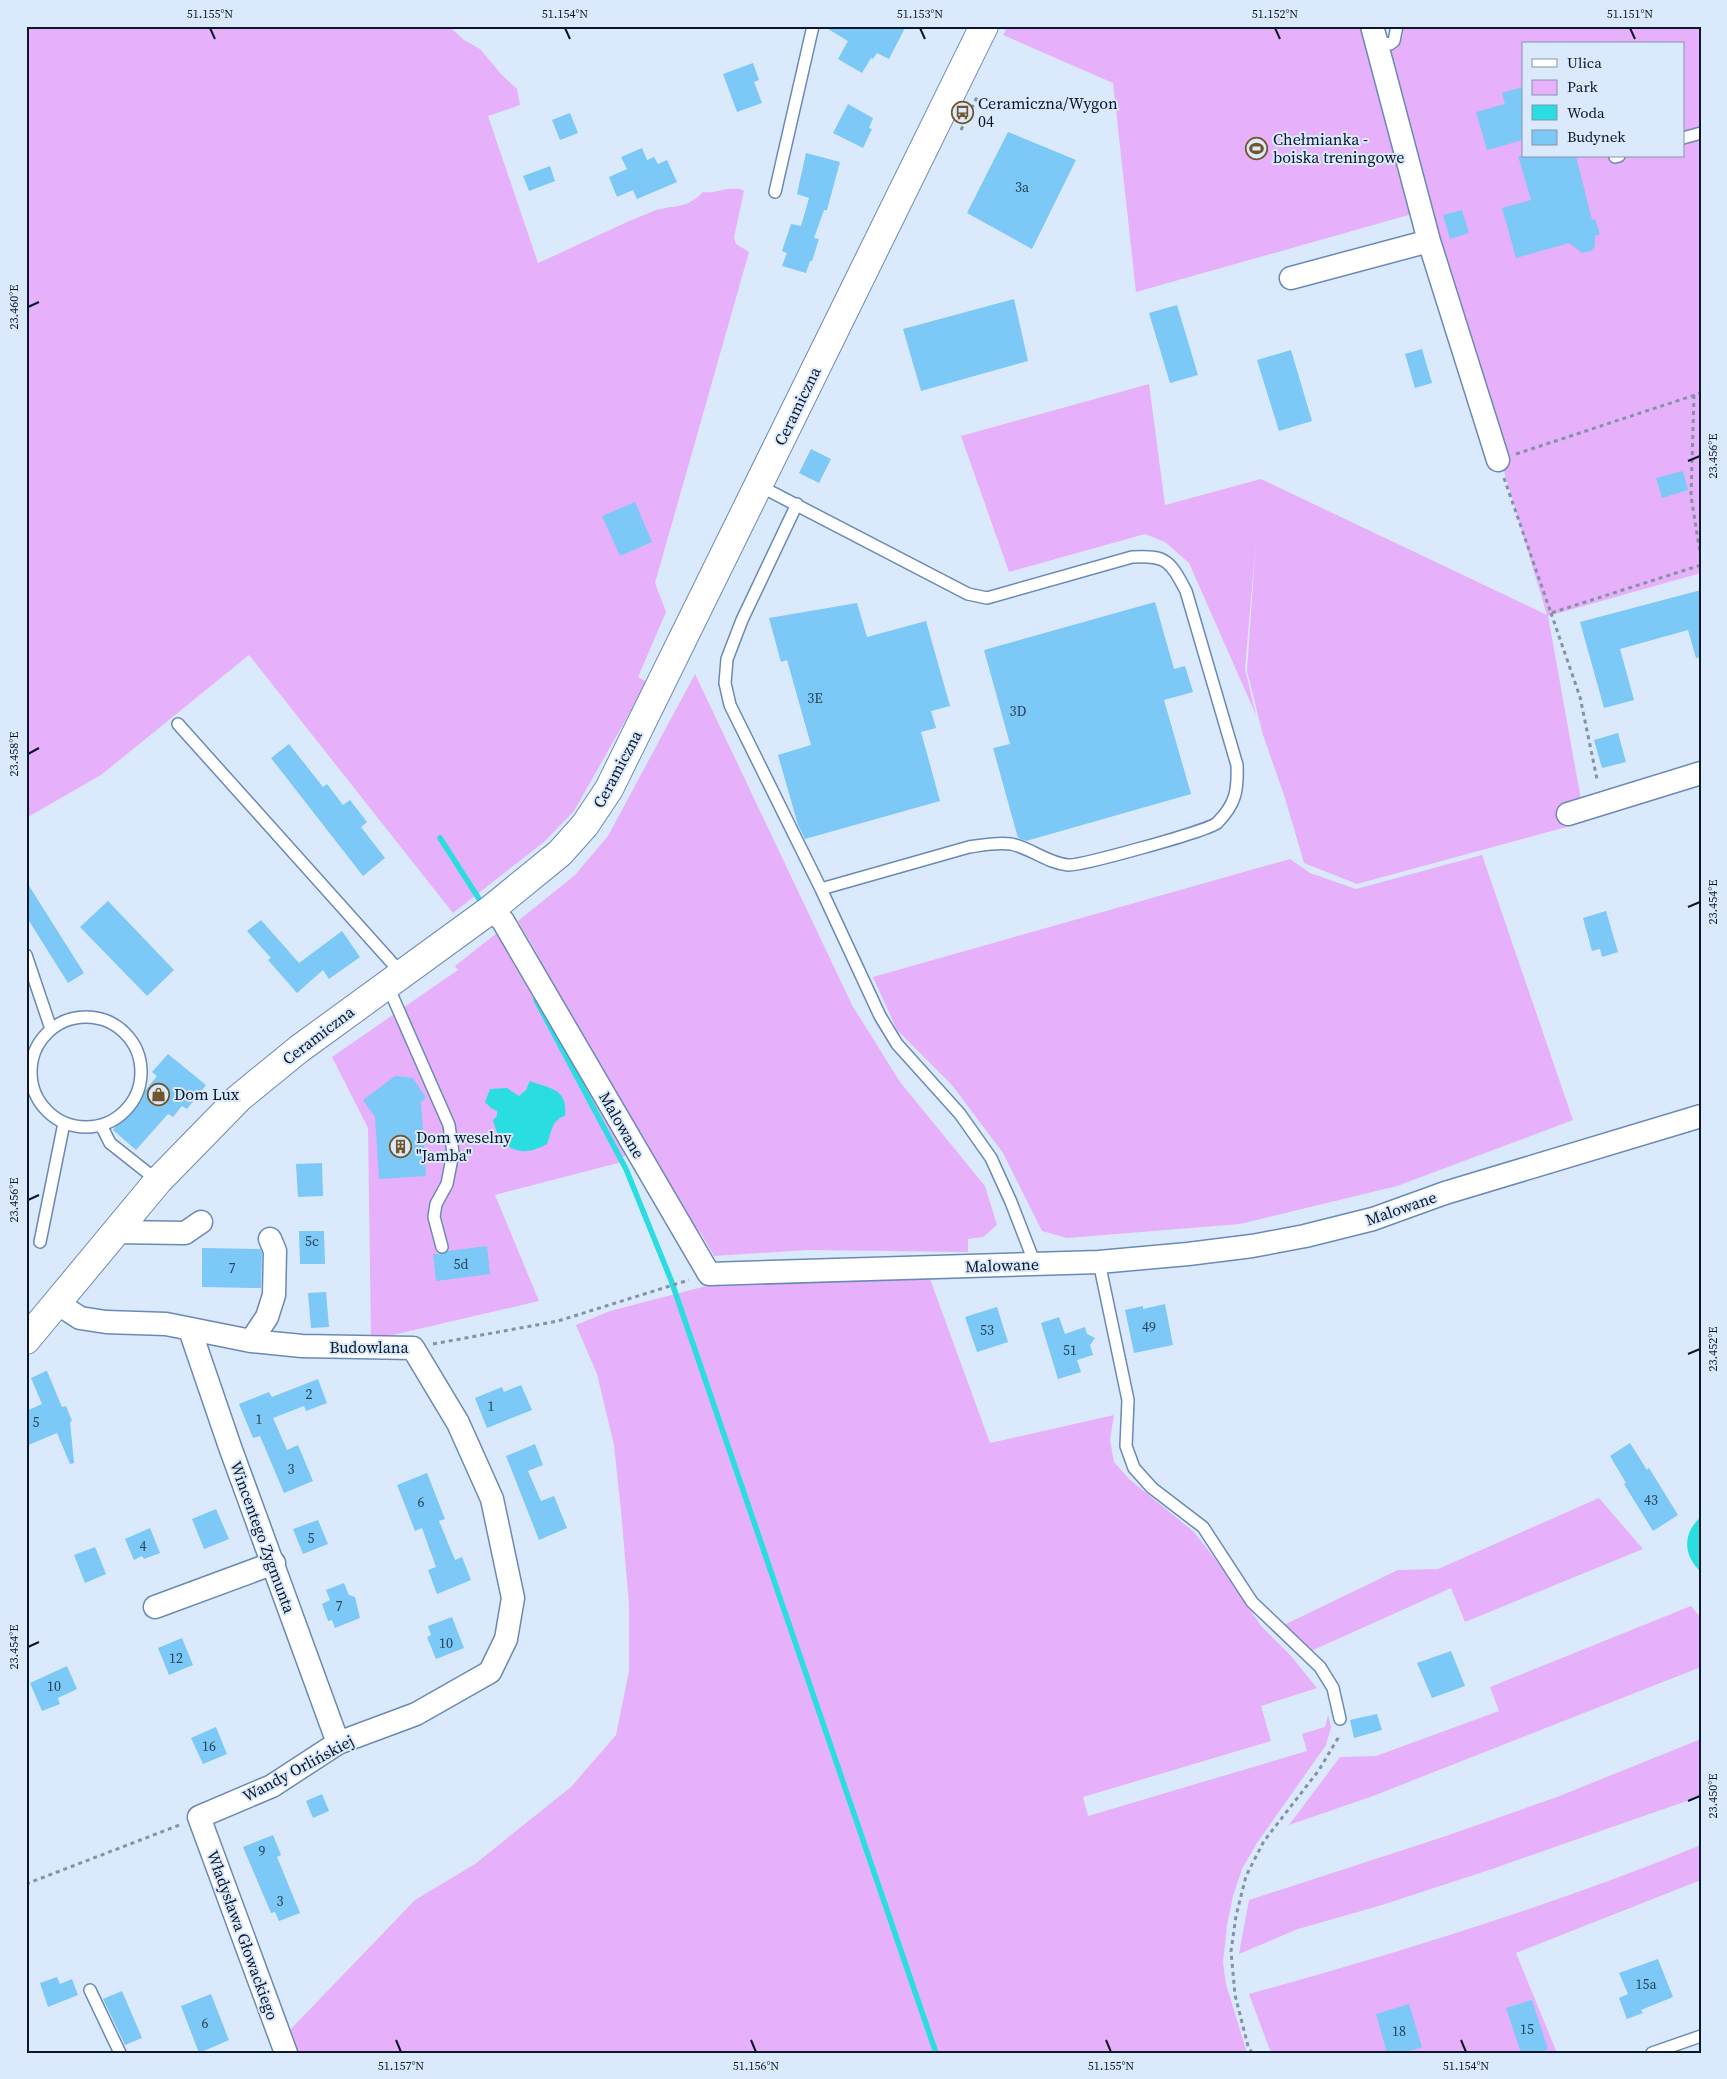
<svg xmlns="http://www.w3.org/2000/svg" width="1727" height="2079" font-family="'Source Serif 4',serif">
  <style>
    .green { fill: #e6b1fa; fill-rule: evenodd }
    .water { fill: #29dde0 }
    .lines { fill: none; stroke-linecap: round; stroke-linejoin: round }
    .stream { stroke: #29dde0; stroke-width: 5.5 }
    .building { fill: #7cc8f6 }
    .lane-casing { stroke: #6a8ab6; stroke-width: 14 }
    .street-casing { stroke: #6a8ab6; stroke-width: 25 }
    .secondary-casing { stroke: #6a8ab6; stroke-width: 30 }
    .path { stroke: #8492a5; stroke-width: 3; stroke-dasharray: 4 4; stroke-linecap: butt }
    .lane { stroke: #fff; stroke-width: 11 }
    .street { stroke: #fff; stroke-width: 22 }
    .secondary { stroke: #fff; stroke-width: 28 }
    .ticks { fill: none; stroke: #0b1829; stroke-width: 2 }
    .labels { text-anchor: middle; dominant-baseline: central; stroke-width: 4; stroke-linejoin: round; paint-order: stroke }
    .number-label { font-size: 14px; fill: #27445c }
    .poi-label { font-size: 16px; fill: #0b1829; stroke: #dbe9fd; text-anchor: start }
    .street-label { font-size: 16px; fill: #0b1829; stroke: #dbe9fd }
    .neatline { fill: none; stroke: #0b1829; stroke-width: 2 }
    .ticks-label { font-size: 12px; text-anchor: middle; fill: #0b1829 }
  </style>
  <rect width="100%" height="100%" fill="#dbe9fd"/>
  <!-- green -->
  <path class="green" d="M 26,26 L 449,26 L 464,40 L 480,49 L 501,74 L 517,89 L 520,105 L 488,116 L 538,263 C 577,246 615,226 654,211 C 674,204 686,210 703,192 C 718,194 731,184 744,191 L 734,237 L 736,244 L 749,252 L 655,583 L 666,612 L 638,677 L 647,682 L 574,811 L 544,842 L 453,913 L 249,655 L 101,775 L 26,818 Z
    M 1008,26 L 1363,26 L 1412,214 L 1136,292 L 1113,83 L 1003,35 Z
    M 1402,26 L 1698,26 L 1701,36 L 1701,573 L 1548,616 L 1585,822 L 1357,884 L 1304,863 L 1285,798 L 1263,735 L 1247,671 L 1256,541 L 1245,669 L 1256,715 L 1189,563 L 1165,542 L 1145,534 L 1009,572 L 961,436 L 1149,384 L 1165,505 L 1261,479 L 1547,615 L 1455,308 L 1383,50 L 1394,47 ZM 1523,44 L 1683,44 L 1683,156 L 1523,156 Z
    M 695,674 L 852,1005 L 900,1082 L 985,1186 L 997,1225 L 983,1237 L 968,1239 L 968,1252 L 807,1250 L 714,1256 L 702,1235 L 677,1207 L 532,958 L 537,954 L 518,921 L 575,875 L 608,836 Z
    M 1482,855 L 1573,1120 L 1397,1186 L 1240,1224 L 1067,1238 L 1042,1231 L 1003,1153 L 952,1085 L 897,1030 L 873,977 L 1290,859 L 1310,873 L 1356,889 Z
    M 502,929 L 632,1153 L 620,1158 L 622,1162 L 495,1195 L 539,1301 L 371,1340 L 368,1128 L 332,1057 L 458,970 L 455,966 Z
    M 930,1279 L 990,1443 L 1114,1415 L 1110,1440 L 1114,1462 L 1129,1479 L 1194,1532 L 1216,1560 L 1261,1626 L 1291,1656 L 1317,1688 L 1261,1706 L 1271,1741 L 1083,1797 L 1088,1816 L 1307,1751 L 1302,1734 L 1325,1727 L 1328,1715 L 1331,1727 L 1326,1745 L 1257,1843 L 1242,1869 L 1233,1896 L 1227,1925 L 1223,1963 L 1226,1984 L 1247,2053 L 296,2053 L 288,2032 L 415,1900 L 475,1864 L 571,1787 L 616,1735 L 629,1671 L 629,1604 L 621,1511 L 614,1445 L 597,1374 L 576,1325 L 610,1311 L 714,1284 Z
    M 1599,1498 L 1643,1549 L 1465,1622 L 1451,1588 L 1311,1651 L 1284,1625 L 1398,1570 L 1438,1569 Z
    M 1691,1606 L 1701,1618 L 1701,1667 L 1373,1796 L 1289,1825 L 1340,1757 L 1376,1756 L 1499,1711 L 1490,1687 Z
    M 1701,1739 L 1701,1796 L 1492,1869 L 1382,1905 L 1298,1929 L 1239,1954 L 1249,1900 L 1443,1837 L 1557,1797 Z
    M 1701,1845 L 1701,1880 L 1516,1953 L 1557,2053 L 1271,2053 L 1249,1994 C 1401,1952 1554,1905 1701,1845 Z"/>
  <!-- water -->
  <path class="water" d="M 530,1081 C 550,1089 568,1088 565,1116 C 551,1120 552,1132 547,1144 C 521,1159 500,1150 493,1120 L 497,1116 L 497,1111 L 491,1108 L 485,1102 L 490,1089 L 507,1088 L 519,1096 L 526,1090 Z
    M 1701,1517 L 1701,1572 C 1683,1556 1682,1533 1701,1517 Z"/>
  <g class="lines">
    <!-- stream -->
    <path class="stream" d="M 440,838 L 483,905
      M 536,1000 L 626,1169 L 671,1280 L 936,2053"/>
  </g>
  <!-- building -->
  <path class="building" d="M 823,26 L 906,26 L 889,59 L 877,53 L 873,59 L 871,58 L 862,73 L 838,59 L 848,41 Z
    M 753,63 L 759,80 L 754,82 L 762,103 L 737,112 L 723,74 Z
    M 1523,87 L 1523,140 L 1487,150 L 1476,112 L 1505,104 L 1502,93 Z
    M 848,104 L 873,118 L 869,128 L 872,129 L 863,148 L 833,133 Z
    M 570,113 L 578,133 L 560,140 L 552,120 Z
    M 1008,132 L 1076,160 L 1032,249 L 967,213 Z
    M 642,148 L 647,160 L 654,157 L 658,164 L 667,160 L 677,182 L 637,199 L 633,190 L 617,197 L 609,177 L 627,169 L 621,157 Z
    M 806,153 L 840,162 L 827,210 L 824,210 L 814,238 L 819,239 L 812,261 L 810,261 L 806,273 L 782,266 L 787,253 L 782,251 L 791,224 L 801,226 L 809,198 L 797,194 Z
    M 1518,156 L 1576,156 L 1592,220 L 1595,219 L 1600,234 L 1595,236 L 1595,246 L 1591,251 L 1582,253 L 1569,243 L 1516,258 L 1502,208 L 1531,200 Z
    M 550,166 L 555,181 L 529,191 L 523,176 Z
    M 1462,210 L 1469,233 L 1450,239 L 1443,215 Z
    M 1014,299 L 1028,361 L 921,391 L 903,329 Z
    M 1177,305 L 1198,375 L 1170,383 L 1149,313 Z
    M 1422,349 L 1432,383 L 1415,388 L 1405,354 Z
    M 1291,350 L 1312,421 L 1279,431 L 1257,360 Z
    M 811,449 L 831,459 L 819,483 L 799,473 Z
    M 1683,471 L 1688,490 L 1662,498 L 1656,478 Z
    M 635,502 L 652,542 L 620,556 L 602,516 Z
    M 1701,590 L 1701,657 L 1696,658 L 1688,630 L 1620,649 L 1634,700 L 1604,708 L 1580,622 Z
    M 1155,602 L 1174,669 L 1185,666 L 1193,692 L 1164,700 L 1191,794 L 1026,841 L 1018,838 L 993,748 L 1010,744 L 984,650 Z
    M 857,603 L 867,637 L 926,621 L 950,706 L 931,711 L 936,728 L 921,732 L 940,801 L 805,839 L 798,825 L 778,755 L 811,745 L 787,660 L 781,662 L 769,618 Z
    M 1618,733 L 1626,762 L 1602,768 L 1594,740 Z
    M 289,744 L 323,787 L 327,784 L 343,805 L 350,800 L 367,822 L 361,827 L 385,858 L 363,876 L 271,758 Z
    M 26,881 L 84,973 L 68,983 L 26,916 Z
    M 108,901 L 174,970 L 147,996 L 80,927 Z
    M 1606,911 L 1618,952 L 1602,957 L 1600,949 L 1592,951 L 1583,918 Z
    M 261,920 L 299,963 L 342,931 L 360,957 L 329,979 L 323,970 L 297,993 L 268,960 L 271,958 L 247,931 Z
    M 168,1054 L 206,1085 L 187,1109 L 182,1106 L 173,1117 L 168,1114 L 136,1150 L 113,1130 L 157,1076 L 152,1072 Z
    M 395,1076 L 413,1078 L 426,1098 L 421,1102 L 426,1176 L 379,1179 L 375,1117 L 363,1100 Z
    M 322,1163 L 323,1196 L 298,1197 L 296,1164 Z
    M 299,1231 L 324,1231 L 325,1264 L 300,1264 Z
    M 487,1246 L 490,1274 L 436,1281 L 433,1254 L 443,1254 L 448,1251 Z
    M 202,1248 L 260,1249 L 262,1253 L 261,1288 L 202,1287 Z
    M 326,1292 L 329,1327 L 311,1328 L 308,1293 Z
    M 1165,1304 L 1173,1345 L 1134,1353 L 1125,1310 L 1143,1306 L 1143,1309 Z
    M 997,1307 L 1008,1342 L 977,1352 L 965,1317 Z
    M 1059,1317 L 1065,1334 L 1085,1327 L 1087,1334 L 1095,1338 L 1090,1345 L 1093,1355 L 1077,1360 L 1081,1372 L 1058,1379 L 1041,1323 Z
    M 46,1371 L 47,1371 L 62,1407 L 66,1406 L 72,1421 L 70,1422 L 74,1463 L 70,1464 L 57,1433 L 26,1446 L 26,1411 L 42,1404 L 31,1378 Z
    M 318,1379 L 327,1403 L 306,1411 L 304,1406 L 273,1418 L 287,1450 L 298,1445 L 313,1481 L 284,1493 L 260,1436 L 253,1438 L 239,1404 L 269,1392 L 272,1397 Z
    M 521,1385 L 532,1410 L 487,1428 L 475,1398 L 502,1387 L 504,1392 Z
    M 1630,1443 L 1647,1470 L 1649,1468 L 1678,1515 L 1653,1531 L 1624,1484 L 1626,1483 L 1610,1456 Z
    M 535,1444 L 543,1465 L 528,1471 L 541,1501 L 554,1496 L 567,1528 L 539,1540 L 506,1456 Z
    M 427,1473 L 445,1519 L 439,1521 L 455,1560 L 462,1557 L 471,1580 L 437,1594 L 428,1570 L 436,1567 L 422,1528 L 415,1531 L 397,1485 Z
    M 216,1509 L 229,1539 L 204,1549 L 192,1519 Z
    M 318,1520 L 328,1544 L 303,1554 L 293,1529 Z
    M 150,1528 L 160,1553 L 144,1559 L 142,1556 L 134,1560 L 125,1539 Z
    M 95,1547 L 106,1574 L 85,1583 L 74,1555 Z
    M 344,1583 L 349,1595 L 355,1597 L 360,1618 L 335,1628 L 332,1620 L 328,1621 L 322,1604 L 330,1600 L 326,1590 Z
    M 452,1617 L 464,1648 L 436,1659 L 427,1637 L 431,1635 L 428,1626 Z
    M 182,1638 L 193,1665 L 169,1675 L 158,1648 Z
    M 1451,1651 L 1465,1686 L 1432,1698 L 1417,1663 Z
    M 67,1666 L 77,1689 L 58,1698 L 60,1704 L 42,1711 L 30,1683 Z
    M 1377,1714 L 1382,1730 L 1354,1738 L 1350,1720 Z
    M 216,1727 L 227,1754 L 203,1764 L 191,1738 Z
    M 322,1794 L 329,1811 L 313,1818 L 306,1801 Z
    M 273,1835 L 281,1855 L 277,1857 L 300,1913 L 279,1921 L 275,1912 L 271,1913 L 243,1847 Z
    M 1658,1959 L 1673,1997 L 1641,2010 L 1643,2013 L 1627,2019 L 1619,1998 L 1628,1994 L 1619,1973 Z
    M 57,1977 L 60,1984 L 72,1979 L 78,1995 L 48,2007 L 40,1983 Z
    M 122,1991 L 142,2038 L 125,2045 L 103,1999 Z
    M 211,1994 L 229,2040 L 199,2053 L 181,2006 Z
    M 1532,2000 L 1548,2049 L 1538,2053 L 1521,2053 L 1506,2008 Z
    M 1409,2004 L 1422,2047 L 1404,2053 L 1387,2053 L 1376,2014 Z"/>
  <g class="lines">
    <defs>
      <path id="lane" d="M 1377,37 L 1381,42 L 1390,44 L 1394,41 L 1397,26
        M 1683,138 L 1701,133
        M 1615,157 L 1619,156
        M 775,192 L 813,26
        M 758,485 L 968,594 L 987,598 L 1132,557 C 1167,555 1170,561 1186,591 L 1237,765 C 1238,790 1236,804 1217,823 C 1208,831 1080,866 1068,865 C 1047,863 1031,848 1011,844 C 997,842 983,845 969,847 L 821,889 L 730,705 L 725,683 L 727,659 L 742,620 L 797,504
        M 178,724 L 402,974
        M 821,889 L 880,1016 L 897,1044 L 960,1114 L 991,1158 L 1011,1202 L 1035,1264
        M 26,955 L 51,1029
        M 387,984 L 449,1125 L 453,1153 L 447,1184 L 436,1204 L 434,1217 L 442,1247
        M31 1072a55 55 0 1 1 110 0a55 55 0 1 1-110 0Z
        M 101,1125 L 110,1143 L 158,1181
        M 40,1242 L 64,1123
        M 1099,1262 L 1128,1400 L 1126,1446 L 1134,1468 L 1152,1488 L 1203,1527 L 1252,1602 L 1320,1667 L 1333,1688 L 1340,1719
        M 90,1990 L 120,2053
        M 1652,2053 L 1701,2036"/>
      <path id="street" d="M 1372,26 L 1429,241 L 1498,460
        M 1291,278 L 1429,241
        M 1568,814 L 1701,773
        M 491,909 L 503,921 L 709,1274 L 1099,1262 L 1188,1254 L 1252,1246 L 1305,1236 L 1373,1219 L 1445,1193 L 1701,1116
        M 115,1232 L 185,1233 L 201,1222
        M 57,1303 L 80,1318 L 106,1322 L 166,1324 L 251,1341 L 302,1346 L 413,1348 L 458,1423 L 492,1499 L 513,1598 L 506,1639 L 490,1672 L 416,1714 L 338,1743 L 272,1786 L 199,1817 L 286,2053
        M 190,1330 L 230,1447 L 338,1743
        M 251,1341 L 267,1317 L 274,1295 L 275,1251 L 270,1239
        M 155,1607 L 274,1563"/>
      <path id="secondary" d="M 26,1340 L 158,1181 L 239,1098 L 299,1049 L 490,910 L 560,853 L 585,825 L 609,789 L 984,26"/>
    </defs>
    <!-- lane casing -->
    <use href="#lane" class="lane-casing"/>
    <!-- street casing -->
    <use href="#street" class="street-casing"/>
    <!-- secondary casing -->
    <use href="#secondary" class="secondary-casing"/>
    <!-- path -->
    <path class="path" d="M 961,130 L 977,97
      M 1694,395 L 1691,496 L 1701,559
      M 1516,454 L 1701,393
      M 1504,478 L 1551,613 L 1701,565
      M 1551,613 L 1580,697 L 1597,779
      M 433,1344 L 558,1321 L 689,1280
      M 26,1884 L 182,1824
      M 1252,2053 L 1248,2046 L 1235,1995 L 1231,1951 L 1236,1916 L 1246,1876 L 1264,1841 L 1319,1770 L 1338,1738 L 1338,1734"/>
    <!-- lane -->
    <use href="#lane" class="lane"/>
    <!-- street -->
    <use href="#street" class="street"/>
    <!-- secondary -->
    <use href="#secondary" class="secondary"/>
  </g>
  <!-- ticks -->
  <path class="ticks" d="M 210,28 L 215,39M 565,28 L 570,39M 920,28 L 925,39M 1275,28 L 1280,39M 1630,28 L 1635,39M 28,307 L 39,302M 1688,461 L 1700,456M 28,754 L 39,748M 1688,907 L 1700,902M 28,1200 L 39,1195M 1688,1354 L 1700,1349M 28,1647 L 39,1642M 1688,1801 L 1700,1796M 396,2040 L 401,2052M 751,2040 L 756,2052M 1106,2040 L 1111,2052M 1461,2040 L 1466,2052"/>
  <!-- icons -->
  <defs>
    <symbol id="bus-ring" viewBox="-11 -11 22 22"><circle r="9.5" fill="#dbe9fd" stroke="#725529" stroke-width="1.5"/><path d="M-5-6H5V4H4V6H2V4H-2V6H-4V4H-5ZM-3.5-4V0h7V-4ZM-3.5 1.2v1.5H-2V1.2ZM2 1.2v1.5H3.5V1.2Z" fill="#725529"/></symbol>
    <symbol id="stadium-ring" viewBox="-11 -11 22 22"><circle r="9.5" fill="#dbe9fd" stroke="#725529" stroke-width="1.5"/><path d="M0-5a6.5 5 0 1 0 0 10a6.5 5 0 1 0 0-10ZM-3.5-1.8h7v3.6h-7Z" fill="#725529"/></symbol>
    <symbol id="shop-ring" viewBox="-11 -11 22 22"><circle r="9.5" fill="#dbe9fd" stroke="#725529" stroke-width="1.5"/><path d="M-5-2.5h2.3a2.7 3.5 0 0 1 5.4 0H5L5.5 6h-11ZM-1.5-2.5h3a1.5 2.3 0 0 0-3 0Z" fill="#725529"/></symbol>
    <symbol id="building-ring" viewBox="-11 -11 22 22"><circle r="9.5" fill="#dbe9fd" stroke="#725529" stroke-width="1.5"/><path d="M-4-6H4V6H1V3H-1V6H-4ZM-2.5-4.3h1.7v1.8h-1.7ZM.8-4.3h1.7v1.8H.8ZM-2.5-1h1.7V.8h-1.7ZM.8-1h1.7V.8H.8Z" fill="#725529"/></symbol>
  </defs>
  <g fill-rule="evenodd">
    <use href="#bus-ring" x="950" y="100" width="25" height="25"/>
    <use href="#stadium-ring" x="1244" y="136" width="25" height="25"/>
    <use href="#shop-ring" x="146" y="1082" width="25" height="25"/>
    <use href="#building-ring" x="388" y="1134" width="25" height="25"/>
  </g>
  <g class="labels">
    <!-- number labels -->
    <g class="number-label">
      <text x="1022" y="187">3a</text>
      <text x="815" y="698">3E</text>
      <text x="1018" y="711">3D</text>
      <text x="312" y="1241">5c</text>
      <text x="461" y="1264">5d</text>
      <text x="232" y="1268">7</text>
      <text x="1149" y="1327">49</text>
      <text x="987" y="1330">53</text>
      <text x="1070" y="1350">51</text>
      <text x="309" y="1394">2</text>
      <text x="491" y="1406">1</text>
      <text x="259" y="1419">1</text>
      <text x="36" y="1422">5</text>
      <text x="291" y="1469">3</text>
      <text x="1651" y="1500">43</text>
      <text x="421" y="1502">6</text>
      <text x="311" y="1538">5</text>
      <text x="143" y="1546">4</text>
      <text x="339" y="1606">7</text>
      <text x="446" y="1643">10</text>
      <text x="176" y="1658">12</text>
      <text x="54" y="1686">10</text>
      <text x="209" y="1746">16</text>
      <text x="262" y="1851">9</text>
      <text x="280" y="1901">3</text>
      <text x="1646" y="1984">15a</text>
      <text x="205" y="2023">6</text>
      <text x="1527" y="2029">15</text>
      <text x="1399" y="2031">18</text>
    </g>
    <!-- poi labels -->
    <g class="poi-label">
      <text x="978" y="103">Ceramiczna/Wygon<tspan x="978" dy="18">04</tspan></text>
      <text x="1273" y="139">Chełmianka -<tspan x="1273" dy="18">boiska treningowe</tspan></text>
      <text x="174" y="1094">Dom Lux</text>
      <text x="416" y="1137">Dom weselny<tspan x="416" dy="18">"Jamba"</tspan></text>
    </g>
    <!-- street labels -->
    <g class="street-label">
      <text transform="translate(797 406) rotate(-64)">Ceramiczna</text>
      <text transform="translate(617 769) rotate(-62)">Ceramiczna</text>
      <text transform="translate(318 1035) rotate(-37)">Ceramiczna</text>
      <text transform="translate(622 1125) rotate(60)">Malowane</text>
      <text transform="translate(1401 1208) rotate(-19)">Malowane</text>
      <text transform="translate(1002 1265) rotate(-2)">Malowane</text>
      <text x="369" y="1347">Budowlana</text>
      <text transform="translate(263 1537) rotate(70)">Wincentego Zygmunta</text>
      <text transform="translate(298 1768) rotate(-28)">Wandy Orlińskiej</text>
      <text transform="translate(243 1935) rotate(70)">Władysława Głowackiego</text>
    </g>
  </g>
  <!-- border -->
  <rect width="1727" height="2079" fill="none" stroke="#dbe9fd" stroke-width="55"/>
  <!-- legend -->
  <rect x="1522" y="42" width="162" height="115" fill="#dbe9fd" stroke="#8895a8"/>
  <rect x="1532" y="59" width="25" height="8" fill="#ffffff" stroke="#8895a8"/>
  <text x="1567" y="68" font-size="15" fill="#0b1829">Ulica</text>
  <rect x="1532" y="80" width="25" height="15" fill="#e6b1fa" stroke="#8895a8"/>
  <text x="1567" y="92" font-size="15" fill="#0b1829">Park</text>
  <rect x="1532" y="105" width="25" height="15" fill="#29dde0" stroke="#8895a8"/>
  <text x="1567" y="118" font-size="15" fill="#0b1829">Woda</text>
  <rect x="1532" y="130" width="25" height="15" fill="#7cc8f6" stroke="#8895a8"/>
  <text x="1567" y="142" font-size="15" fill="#0b1829">Budynek</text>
  <rect x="28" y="28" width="1672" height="2024" class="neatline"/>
  <g class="ticks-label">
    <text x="210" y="18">51.155°N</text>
    <text x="565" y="18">51.154°N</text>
    <text x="920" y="18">51.153°N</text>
    <text x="1275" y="18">51.152°N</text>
    <text x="1630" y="18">51.151°N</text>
    <text transform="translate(14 307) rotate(-90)" y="4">23.460°E</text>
    <text transform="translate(1713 456) rotate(-90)" y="4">23.456°E</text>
    <text transform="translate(14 754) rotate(-90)" y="4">23.458°E</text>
    <text transform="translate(1713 902) rotate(-90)" y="4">23.454°E</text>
    <text transform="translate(14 1200) rotate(-90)" y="4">23.456°E</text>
    <text transform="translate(1713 1349) rotate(-90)" y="4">23.452°E</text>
    <text transform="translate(14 1647) rotate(-90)" y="4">23.454°E</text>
    <text transform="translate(1713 1796) rotate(-90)" y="4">23.450°E</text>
    <text x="401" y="2070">51.157°N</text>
    <text x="756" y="2070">51.156°N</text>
    <text x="1111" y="2070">51.155°N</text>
    <text x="1466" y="2070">51.154°N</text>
  </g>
</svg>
